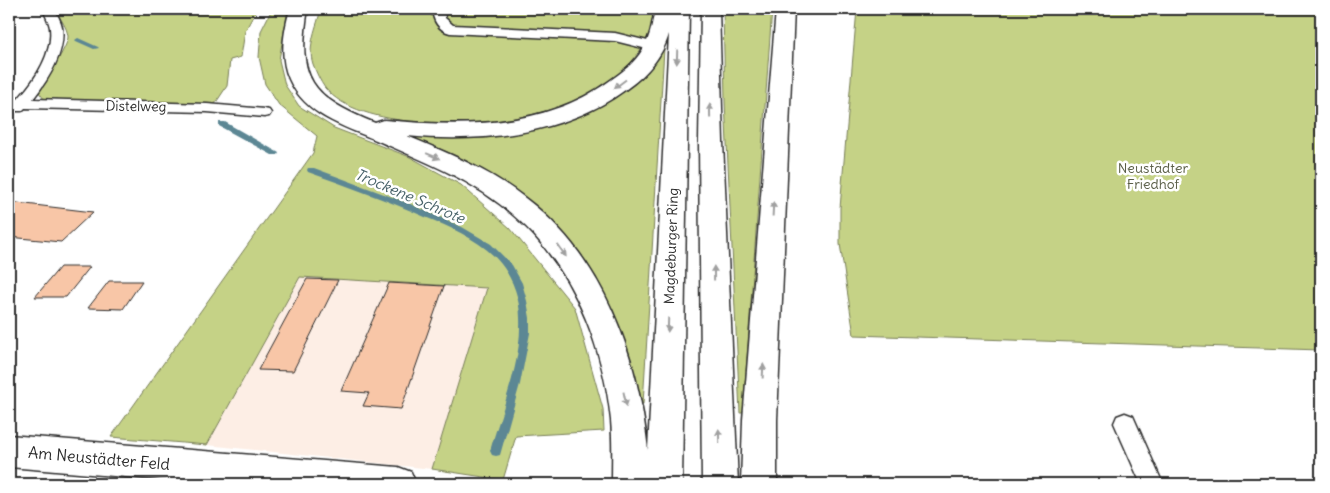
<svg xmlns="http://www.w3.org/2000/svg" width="1330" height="493" font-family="Delius,sans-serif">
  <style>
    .built { fill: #fdeee5 }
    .green { fill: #c5d286; stroke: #787e58 }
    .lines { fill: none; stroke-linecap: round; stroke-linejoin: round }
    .stream { fill: #5b8794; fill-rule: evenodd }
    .building { fill: #f8c6a7; stroke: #2b2b2b }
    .service-casing { stroke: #2b2b2b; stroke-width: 3 }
    .minor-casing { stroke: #2b2b2b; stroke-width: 3 }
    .trunk-casing { stroke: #2b2b2b; stroke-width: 3 }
    .service { fill: #fff; fill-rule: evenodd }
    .minor { fill: #fff; fill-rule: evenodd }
    .trunk { fill: #fff; fill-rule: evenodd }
    .oneway { fill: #a0a0a0 }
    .labels { text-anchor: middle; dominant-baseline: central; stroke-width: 5; stroke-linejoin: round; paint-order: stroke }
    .street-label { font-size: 14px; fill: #2b2b2b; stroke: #fff }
    .park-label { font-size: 14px; fill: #595d46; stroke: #fff }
    .water-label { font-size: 15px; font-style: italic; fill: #476168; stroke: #fff }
    .near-street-label { font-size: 16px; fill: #2b2b2b; stroke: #fff }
  </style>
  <rect width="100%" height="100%" fill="#fff"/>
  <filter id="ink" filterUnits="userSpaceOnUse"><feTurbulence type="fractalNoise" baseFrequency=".02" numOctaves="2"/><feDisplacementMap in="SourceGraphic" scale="10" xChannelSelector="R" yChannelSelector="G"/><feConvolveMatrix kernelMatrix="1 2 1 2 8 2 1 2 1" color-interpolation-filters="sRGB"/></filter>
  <g filter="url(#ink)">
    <!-- built -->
    <path class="built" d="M 300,277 L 491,287 L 432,469 L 207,445 Z"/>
    <!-- green -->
    <path class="green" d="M 60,9 L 257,9 L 245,31 L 241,57 L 230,60 L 227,86 L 215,104 L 44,99 L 38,91 C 44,81 69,46 68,36 C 67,28 61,19 56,12 Z
      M 272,9 L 288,9 L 279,60 L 285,85 L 299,106 L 334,128 L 410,157 L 461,185 L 510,228 L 575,308 L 603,409 L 604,431 L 516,436 L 503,480 L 432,469 L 487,288 L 300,277 L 207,445 L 111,437 L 313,153 L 317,136 L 279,105 L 265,84 L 259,57 L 261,31 Z
      M 321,9 L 655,9 C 652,34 641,53 623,71 C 597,96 556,110 521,117 C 471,127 360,130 325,88 C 320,81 316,72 313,64 C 307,46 317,26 321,9 Z
      M 723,9 L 772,9 L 743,413 L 740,413 L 725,102 Z
      M 857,9 L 1321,9 L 1321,350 L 854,335 L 840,244 L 840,208 Z
      M 664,49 L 643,404 L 641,404 C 630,369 622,332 607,299 C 570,217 491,164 408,137 L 410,135 C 435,137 459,139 483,138 C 531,134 597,114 634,84 C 646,75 655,62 664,49 Z"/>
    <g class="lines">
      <!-- stream -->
      <path class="stream" d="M 78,38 L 98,47 L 99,48 L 94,49 L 76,41 L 75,40 Z
        M 219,122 L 225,122 L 279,153 L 278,155 L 272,155 L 219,126 Z
        M 308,168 L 314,168 L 408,203 L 462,227 L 491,244 L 512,265 L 522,283 L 527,301 L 530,318 L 530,333 L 520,384 L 500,455 L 496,456 L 492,455 L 490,451 C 502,408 522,363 520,318 C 520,295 510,272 494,256 C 475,238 450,227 425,217 C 387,200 347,186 308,172 L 307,170 Z"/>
    </g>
    <!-- building -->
    <path class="building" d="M 9,202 L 93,212 L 61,242 L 9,237 Z
      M 60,267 L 90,267 L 66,297 L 35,297 Z
      M 307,279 L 338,280 L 293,371 L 258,370 Z
      M 109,281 L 142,281 L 123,309 L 88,308 Z
      M 389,283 L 444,286 L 401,409 L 363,406 L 369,393 L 341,391 Z"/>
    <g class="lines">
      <defs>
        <path id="service" d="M 43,9 L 55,9 C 57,15 61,21 62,27 C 66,53 48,80 33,99 L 207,104 L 264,109 L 269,110 L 271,113 L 269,116 L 264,117 L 207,112 L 25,108 L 22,111 L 12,111 L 9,107 L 9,99 L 18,99 C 35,80 53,54 50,28 C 49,21 45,15 43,9 Z
          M 432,9 L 444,9 L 445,18 L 453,25 L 615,33 L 660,44 L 661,47 L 655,51 L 615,41 L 450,33 C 438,30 433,20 432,9 Z
          M 1125,413 L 1133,416 L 1163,484 L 1141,484 L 1114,423 L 1117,416 Z"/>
        <path id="minor" d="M 9,435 L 398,467 L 411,472 L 416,484 L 207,484 L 9,467 Z"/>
        <path id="trunk" d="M 290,9 L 308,9 C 296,79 311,97 375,123 L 384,120 C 460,127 542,129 608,82 C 621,73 635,63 643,49 C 651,36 652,23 655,9 L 689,9 L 682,484 L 612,484 C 612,463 613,442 611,420 C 604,353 579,285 534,235 C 509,208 478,187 445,171 C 423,160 399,150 376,140 C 343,126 305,115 289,79 C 279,57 284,31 290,9 ZM 669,34 L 648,450 C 638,356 604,257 525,198 C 490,170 448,153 407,136 C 481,143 564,135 625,90 C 645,76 662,58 669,34 Z
          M 701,9 L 719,9 L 723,142 L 738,484 L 702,484 L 699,142 Z
          M 776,9 L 794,9 L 777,420 L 777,484 L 741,484 L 743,420 Z"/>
      </defs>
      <!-- service casing -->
      <use href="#service" class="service-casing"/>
      <!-- minor casing -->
      <use href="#minor" class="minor-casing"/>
      <!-- trunk casing -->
      <use href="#trunk" class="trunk-casing"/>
      <!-- service -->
      <use href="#service" class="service"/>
      <!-- minor -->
      <use href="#minor" class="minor"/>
      <!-- trunk -->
      <use href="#trunk" class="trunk"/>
    </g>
    <!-- one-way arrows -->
    <defs><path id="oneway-solid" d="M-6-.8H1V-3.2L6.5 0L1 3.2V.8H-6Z" transform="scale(1.25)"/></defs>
    <g class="oneway">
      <use href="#oneway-solid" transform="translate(677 57) rotate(92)"/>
      <use href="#oneway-solid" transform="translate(620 84) rotate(143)"/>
      <use href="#oneway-solid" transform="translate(710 111) rotate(-91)"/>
      <use href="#oneway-solid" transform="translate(433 156) rotate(23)"/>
      <use href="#oneway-solid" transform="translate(773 209) rotate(-87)"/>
      <use href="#oneway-solid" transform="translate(562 251) rotate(54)"/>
      <use href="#oneway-solid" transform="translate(714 273) rotate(-91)"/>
      <use href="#oneway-solid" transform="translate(668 325) rotate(92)"/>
      <use href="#oneway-solid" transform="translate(763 371) rotate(-87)"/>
      <use href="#oneway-solid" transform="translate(625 399) rotate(78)"/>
      <use href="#oneway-solid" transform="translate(719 436) rotate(-92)"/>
    </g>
  </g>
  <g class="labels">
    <!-- street labels -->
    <g class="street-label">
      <text transform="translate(136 106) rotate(1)">Distelweg</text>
      <text transform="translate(671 246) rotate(-88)">Magdeburger Ring</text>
    </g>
    <!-- park labels -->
    <g class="park-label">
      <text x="1153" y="168">Neustädter<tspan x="1153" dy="16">Friedhof</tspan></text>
    </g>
    <!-- water labels -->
    <g class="water-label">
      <text transform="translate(410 196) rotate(23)">Trockene Schrote</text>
    </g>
    <!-- near-street labels -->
    <g class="near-street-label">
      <text transform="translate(99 458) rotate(5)">Am Neustädter Feld</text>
    </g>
  </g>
  <!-- margin -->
  <rect width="1330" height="493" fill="none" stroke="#fff" stroke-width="30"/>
  <rect x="15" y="15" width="1300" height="463" fill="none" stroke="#2b2b2b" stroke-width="2" filter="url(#ink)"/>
</svg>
